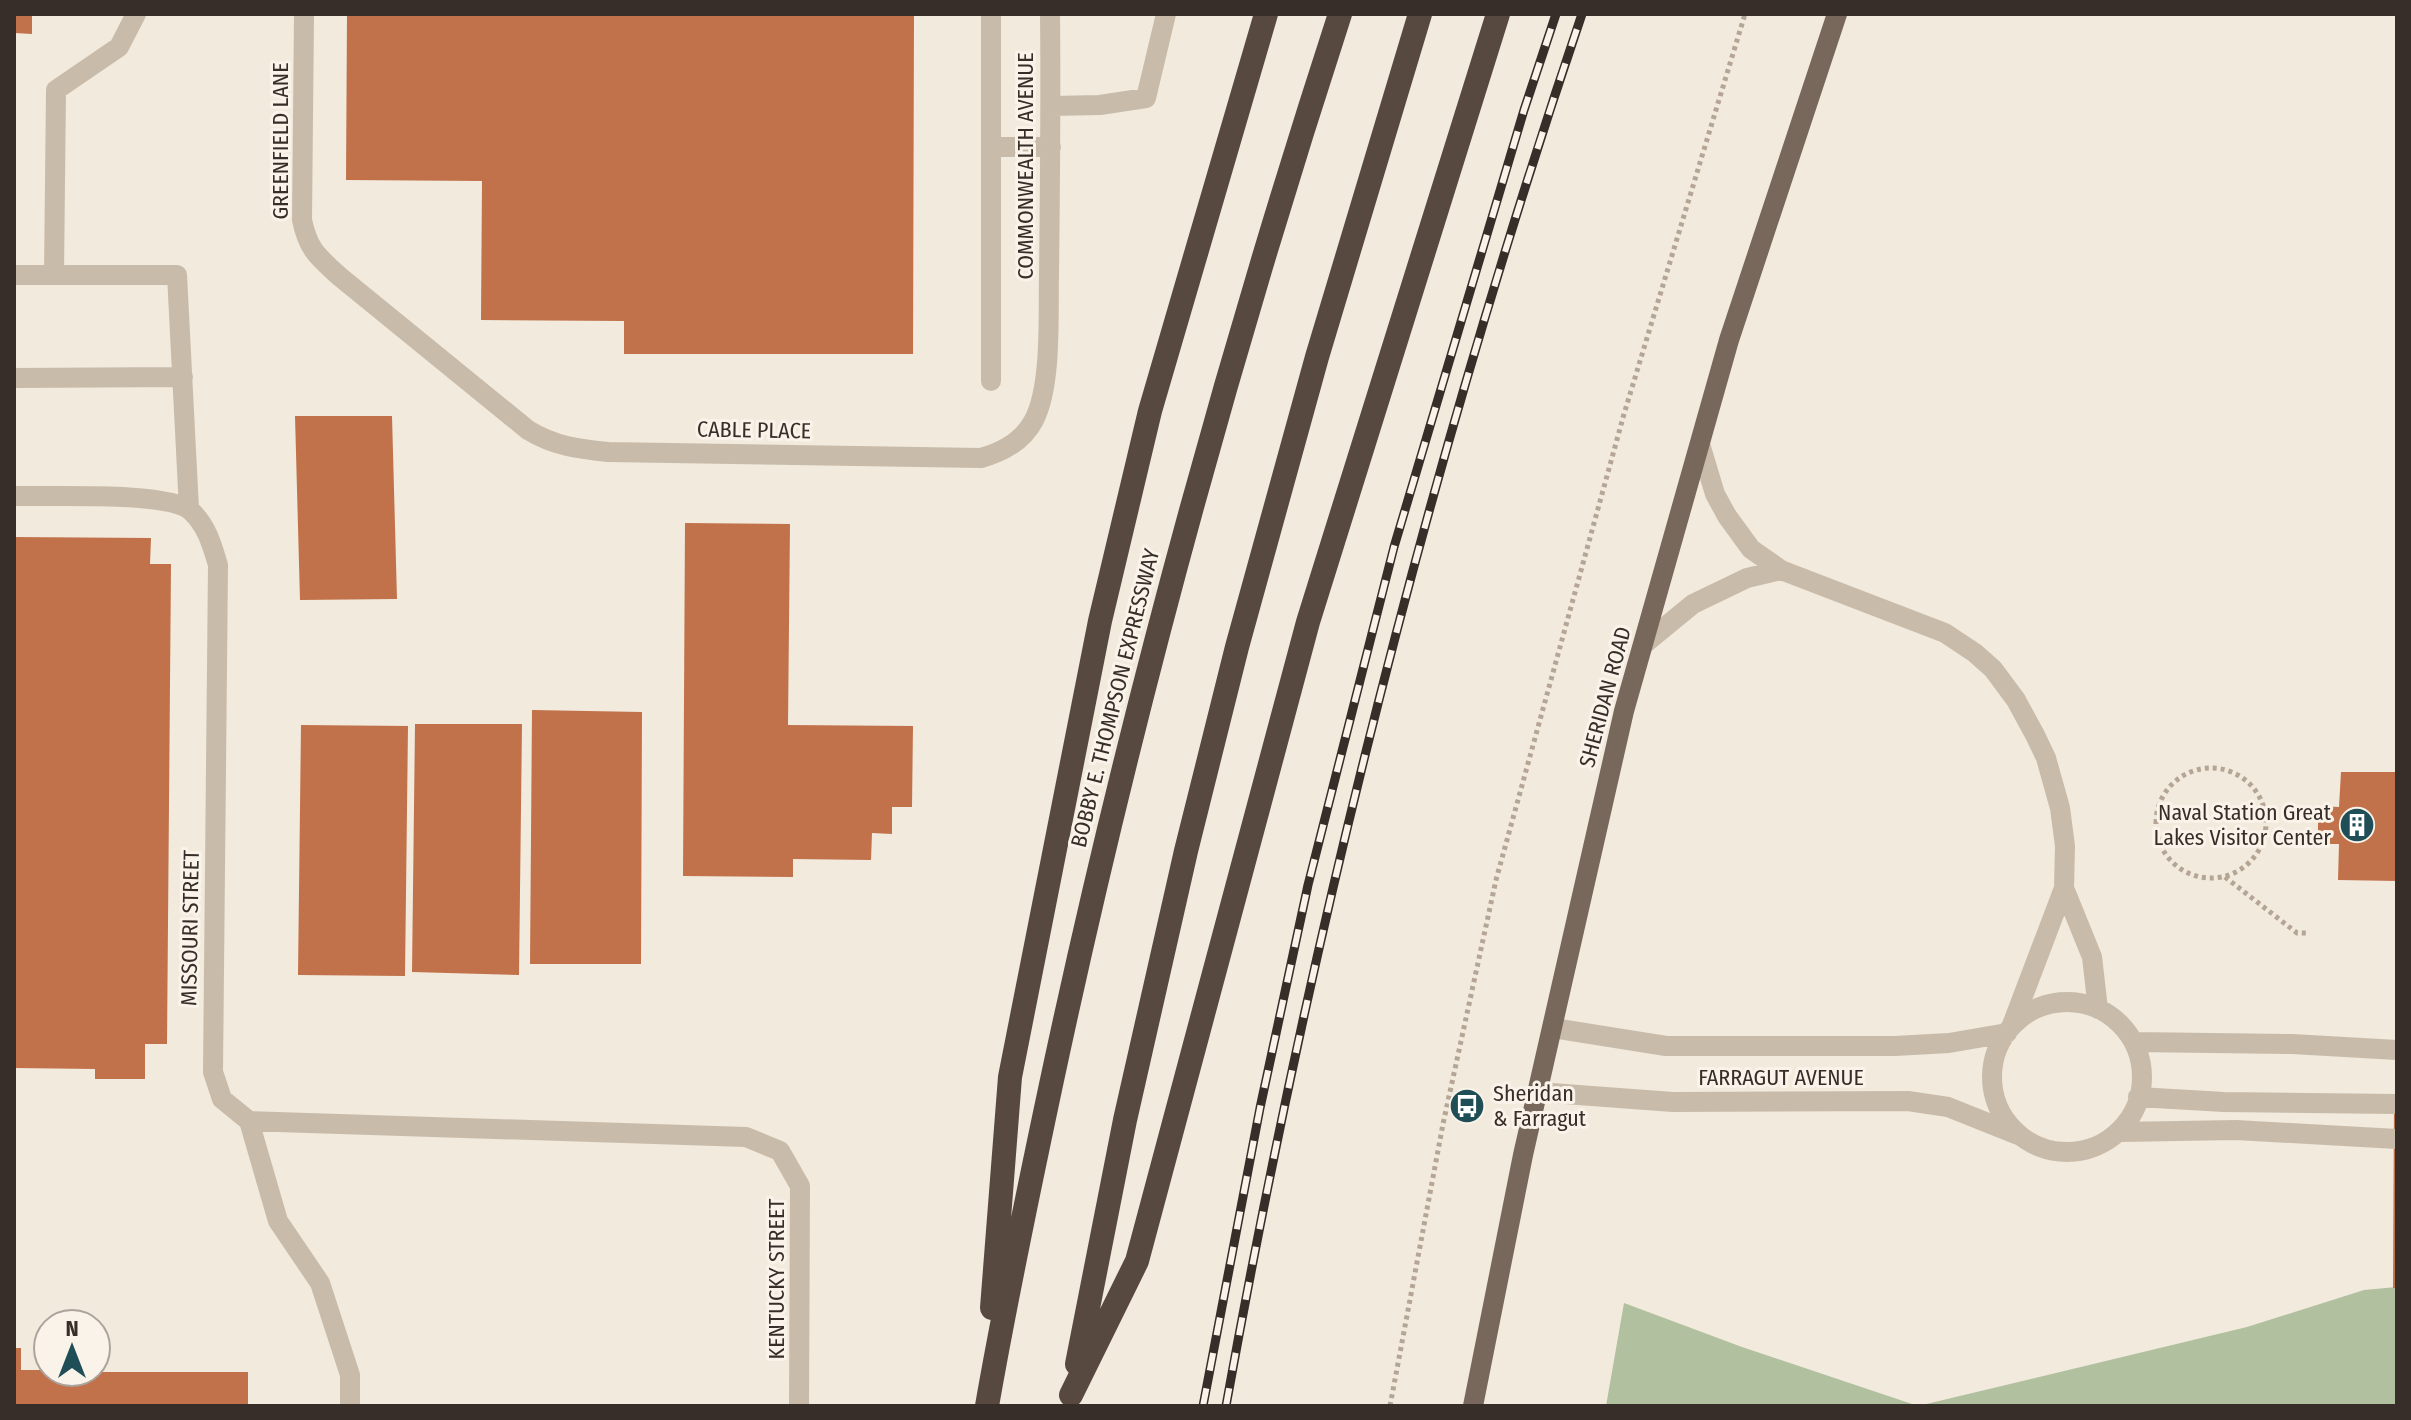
<svg xmlns="http://www.w3.org/2000/svg" width="2411" height="1420" font-family="'Fira Sans Condensed',sans-serif">
  <style>
    .green { fill: #b1c09e }
    .building { fill: #c1724b }
    .lines { fill: none; stroke-linecap: round; stroke-linejoin: round }
    .path { stroke: #b5a594; stroke-width: 5; stroke-dasharray: 4 4; stroke-linecap: butt }
    .minor { stroke: #c9bba9; stroke-width: 20 }
    .major { stroke: #78675b; stroke-width: 20 }
    .highway { stroke: #574940; stroke-width: 24 }
    .rail-casing { stroke: #372e29; stroke-width: 9 }
    .rail { stroke: #f9f3ea; stroke-width: 6; stroke-dasharray: 18; stroke-linecap: butt }
    .labels { text-anchor: middle; dominant-baseline: central; stroke-width: 6; stroke-linejoin: round; paint-order: stroke }
    .street-label { font-size: 22px; fill: #372e29; stroke: #f9f3ea }
    .poi-label { font-size: 22px; fill: #372e29; stroke: #f9f3ea; text-anchor: end }
  </style>
  <rect width="100%" height="100%" fill="#f1eadd"/>
  <!-- green -->
  <path class="green" d="M 2397,1287 L 2397,1406 L 1606,1406 L 1624,1303 L 1742,1347 L 1918,1406 L 2247,1327 L 2364,1290 Z"/>
  <!-- building -->
  <path class="building" d="M 14,14 L 32,14 L 32,34 L 14,33 Z
    M 347,14 L 914,14 L 913,354 L 624,354 L 624,321 L 481,320 L 482,181 L 346,180 Z
    M 295,416 L 392,416 L 397,599 L 300,600 Z
    M 685,523 L 790,524 L 788,725 L 913,726 L 912,807 L 892,807 L 892,834 L 872,833 L 871,860 L 793,859 L 793,877 L 683,876 Z
    M 14,537 L 151,538 L 150,564 L 171,564 L 167,1044 L 145,1044 L 145,1079 L 95,1079 L 95,1069 L 14,1068 Z
    M 532,710 L 642,712 L 641,964 L 530,964 Z
    M 415,724 L 522,724 L 519,975 L 412,972 Z
    M 301,725 L 408,726 L 405,976 L 298,975 Z
    M 2341,772 L 2397,772 L 2397,881 L 2338,880 L 2339,844 L 2318,844 L 2318,806 L 2339,807 Z
    M 2394,1101 L 2397,1101 L 2397,1288 L 2393,1288 Z
    M 14,1348 L 21,1348 L 21,1370 L 48,1370 L 48,1372 L 248,1372 L 248,1406 L 14,1406 Z"/>
  <g class="lines">
    <!-- path -->
    <path class="path" d="M2156 823a55 55 0 1 1 110 0a55 55 0 1 1-110 0Z
      M 2225,877 L 2297,933 L 2308,933
      M 1390,1406 L 1443,1124 L 1496,880 L 1624,414 L 1745,14"/>
    <!-- minor -->
    <path class="minor" d="M 304,14 L 302,220 C 308,249 317,256 339,276 L 528,430 C 554,446 578,449 608,452 L 981,458 C 1003,452 1023,441 1034,420 C 1052,385 1048,316 1049,276 C 1050,189 1051,101 1050,14
      M 991,14 L 991,381
      M 1051,106 L 1100,105 L 1146,98 L 1166,14
      M 991,147 L 1051,147
      M 14,275 L 177,275 L 189,509
      M 54,275 L 56,90 L 119,47 L 136,14
      M 14,378 L 183,377
      M 1700,444 L 1715,494 L 1727,516 L 1751,549 L 1781,570 L 1945,633 L 1975,653 L 1993,669 L 2016,700 L 2035,735 L 2046,758 L 2060,808 L 2065,846 L 2064,888 L 2012,1025
      M 14,496 C 47,497 170,491 191,511 C 207,526 212,545 218,565 L 213,1072 L 222,1099 L 249,1121 L 746,1137 L 780,1151 L 800,1186 L 799,1406
      M 1643,645 L 1693,604 L 1747,578 L 1781,570
      M 2064,888 L 2092,957 L 2098,1009
      M1992 1077a75 75 0 1 1 150 0a75 75 0 1 1-150 0Z
      M 1553,1028 L 1666,1046 L 1895,1046 L 1949,1043 L 2007,1033
      M 2134,1042 L 2292,1044 L 2397,1050
      M 1538,1092 L 1673,1102 L 1908,1101 L 1948,1107 L 2018,1135
      M 2138,1097 L 2224,1102 L 2397,1104
      M 249,1121 L 278,1221 L 320,1283 L 350,1375 L 350,1406
      M 2119,1132 L 2236,1130 L 2397,1139"/>
    <!-- major -->
    <path class="major" d="M 1473,1406 L 1523,1155 L 1624,711 L 1729,340 L 1837,14"/>
    <!-- highway -->
    <path class="highway" d="M 992,1308 L 1010,1077 L 1100,621 L 1150,411 L 1266,14
      M 1077,1364 L 1125,1120 L 1186,851 L 1237,647 L 1317,357 L 1420,14
      M 1071,1395 L 1137,1261 L 1308,622 L 1498,14
      M 987,1406 C 1006,1297 1029,1188 1052,1080 C 1129,720 1226,364 1340,14"/>
    <defs>
      <path id="rail" d="M 1203,1406 L 1260,1108 L 1308,885 L 1394,547 L 1524,110 L 1556,14
        M 1226,1406 C 1311,934 1428,468 1582,14"/>
    </defs>
    <!-- rail casing -->
    <use href="#rail" class="rail-casing"/>
    <!-- rail -->
    <use href="#rail" class="rail"/>
  </g>
  <!-- icons -->
  <defs>
    <symbol id="building-disc" viewBox="-11 -11 22 22"><circle r="9.5" fill="#204e57" stroke="#f9f3ea"/><path d="M-4-6H4V6H1V3H-1V6H-4ZM-2.5-4.3h1.7v1.8h-1.7ZM.8-4.3h1.7v1.8H.8ZM-2.5-1h1.7V.8h-1.7ZM.8-1h1.7V.8H.8Z" fill="#fff"/></symbol>
    <symbol id="bus-disc" viewBox="-11 -11 22 22"><circle r="9.5" fill="#204e57" stroke="#f9f3ea"/><path d="M-5-6H5V4H4V6H2V4H-2V6H-4V4H-5ZM-3.5-4V0h7V-4ZM-3.5 1.2v1.5H-2V1.2ZM2 1.2v1.5H3.5V1.2Z" fill="#fff"/></symbol>
  </defs>
  <g fill-rule="evenodd">
    <use href="#building-disc" x="2337" y="805" width="40" height="40"/>
    <use href="#bus-disc" x="1447" y="1086" width="40" height="40"/>
  </g>
  <g class="labels">
    <!-- street labels -->
    <g class="street-label">
      <text transform="translate(280 141) rotate(-90)">GREENFIELD LANE</text>
      <text transform="translate(1025 166) rotate(-90)">COMMONWEALTH AVENUE</text>
      <text transform="translate(754 430) rotate(1)">CABLE PLACE</text>
      <text transform="translate(1605 697) rotate(-75)">SHERIDAN ROAD</text>
      <text transform="translate(1115 698) rotate(-76)">BOBBY E. THOMPSON EXPRESSWAY</text>
      <text transform="translate(190 928) rotate(-89)">MISSOURI STREET</text>
      <text x="1781" y="1077">FARRAGUT AVENUE</text>
      <text transform="translate(776 1279) rotate(-90)">KENTUCKY STREET</text>
    </g>
    <!-- poi labels -->
    <g class="poi-label">
      <text x="2331" y="812">Naval Station Great<tspan x="2331" dy="25">Lakes Visitor Center</tspan></text>
      <text x="1493" y="1093" text-anchor="start">Sheridan<tspan x="1493" dy="25">&amp; Farragut</tspan></text>
    </g>
  </g>
  <!-- border -->
  <rect width="2411" height="1420" fill="none" stroke="#372e29" stroke-width="32"/>
  <!-- north arrow -->
  <g transform="translate(72 1348)"><circle r="38" fill="#f9f3ea" stroke="#aba49d" stroke-width="2"/>
  <path d="M0-6L14 30L0 20L-14 30Z" fill="#204e57"/>
  <text y="-12" font-size="22" font-weight="bold" text-anchor="middle" fill="#372e29">N</text>
  </g>
</svg>
